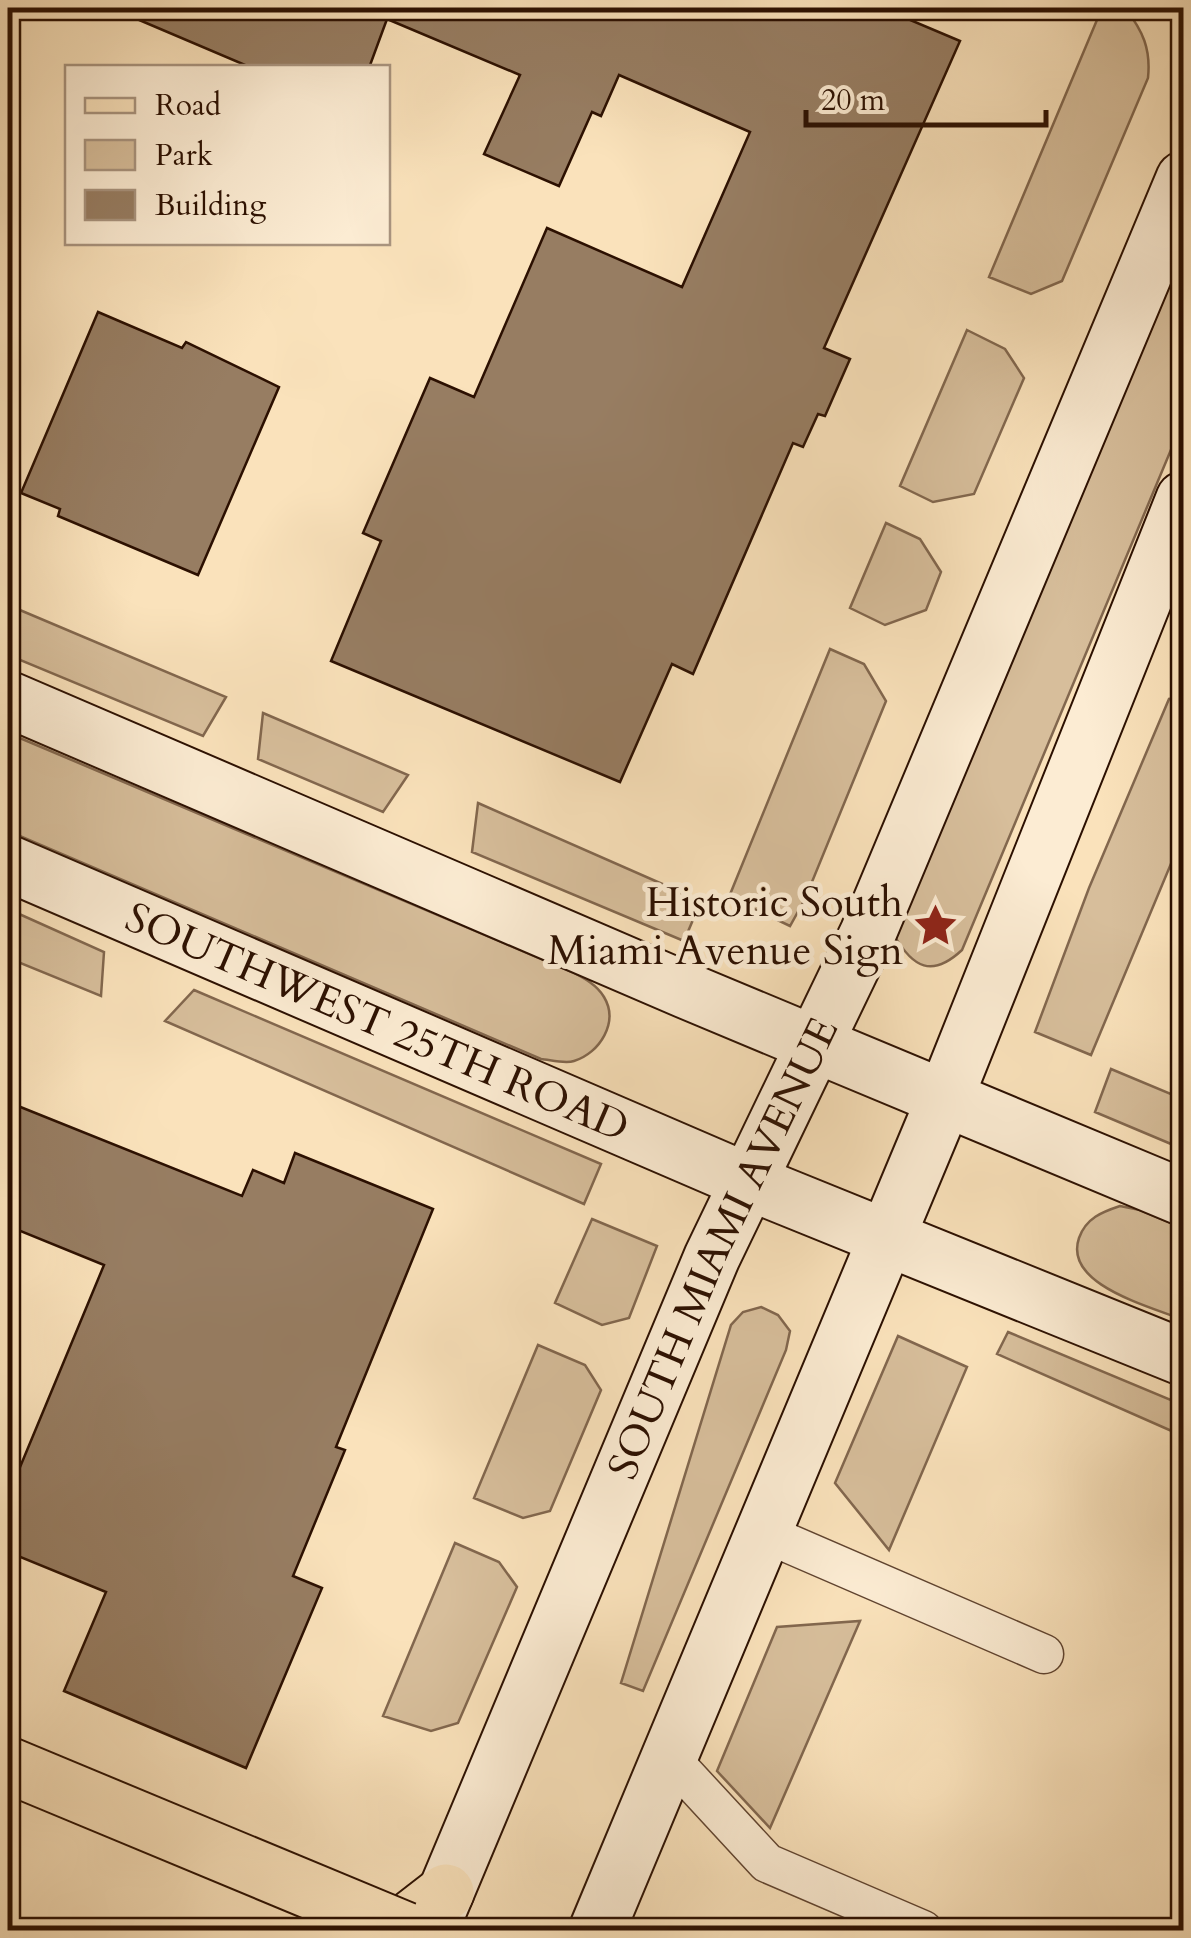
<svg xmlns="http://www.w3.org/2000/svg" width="1191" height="1938" font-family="Cardo,serif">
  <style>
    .green { fill: #d7be9b; stroke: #82674e; stroke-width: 2.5 }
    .building { fill: #977d62; stroke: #2c1001; stroke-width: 2.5 }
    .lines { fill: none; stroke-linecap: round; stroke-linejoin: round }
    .service-casing { stroke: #604430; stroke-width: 41 }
    .secondary-casing { stroke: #2c1001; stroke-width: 59 }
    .primary-casing { stroke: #2c1001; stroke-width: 59 }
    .service { stroke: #fcecd3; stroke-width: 38 }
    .secondary { stroke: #fcecd3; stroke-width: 55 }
    .primary { stroke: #fae2bb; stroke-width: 55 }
    .motorway-bridge-casing { stroke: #2c1001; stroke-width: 59; stroke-linecap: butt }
    .motorway-bridge { stroke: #fae2bb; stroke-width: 55 }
    .labels { text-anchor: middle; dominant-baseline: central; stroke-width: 10; stroke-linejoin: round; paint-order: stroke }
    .poi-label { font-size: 42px; fill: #2c1001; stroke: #fcecd3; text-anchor: end }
    .street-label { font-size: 42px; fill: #2c1001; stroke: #fcecd3 }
  </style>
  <rect width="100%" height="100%" fill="#fae2bb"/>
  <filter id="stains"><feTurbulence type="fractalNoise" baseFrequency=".002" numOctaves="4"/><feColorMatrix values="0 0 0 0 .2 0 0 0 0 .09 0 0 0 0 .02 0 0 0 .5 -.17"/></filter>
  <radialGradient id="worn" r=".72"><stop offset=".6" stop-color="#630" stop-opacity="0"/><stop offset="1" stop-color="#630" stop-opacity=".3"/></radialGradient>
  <!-- green -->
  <path class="green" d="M 1102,8 L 1125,8 C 1143,31 1151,49 1148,78 L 1062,281 L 1031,294 L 989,277 Z
    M 1183,236 L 1183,421 L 962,950 C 932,978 913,968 894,935 Z
    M 967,330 L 1005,349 L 1024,378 L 974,494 L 933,502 L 900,486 Z
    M 886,523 L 920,539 L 941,572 L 926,610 L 885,625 L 850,608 Z
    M 8,605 L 226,697 L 203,736 L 8,655 Z
    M 830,649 L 864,664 L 886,701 L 805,899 L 790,926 L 729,897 Z
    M 1183,697 L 1183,835 L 1091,1055 L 1035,1032 L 1089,888 L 1169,699 Z
    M 263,713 L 408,775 L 383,812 L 258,759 Z
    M 8,733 L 572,972 C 584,978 597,985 604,997 C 619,1022 600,1053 574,1061 C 565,1064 551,1060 541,1059 L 8,831 Z
    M 478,803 L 701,901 L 684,941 L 472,852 Z
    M 8,909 L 104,952 L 101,996 L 8,958 Z
    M 194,990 L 601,1164 L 584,1204 L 165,1021 Z
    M 1111,1069 L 1183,1099 L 1183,1149 L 1095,1112 Z
    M 1120,1206 L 1140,1210 L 1183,1228 L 1183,1320 C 1150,1306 1063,1285 1079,1238 C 1086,1218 1102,1212 1120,1206 Z
    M 592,1219 L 657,1246 L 629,1318 L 602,1325 L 555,1303 Z
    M 761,1307 L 778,1315 L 790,1331 L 786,1350 L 643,1691 L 621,1683 L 731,1325 L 743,1312 Z
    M 1008,1332 L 1183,1405 L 1183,1436 L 997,1354 Z
    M 898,1336 L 967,1367 L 889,1550 L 835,1483 Z
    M 538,1345 L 585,1365 L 601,1390 L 550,1511 L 523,1518 L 474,1498 Z
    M 455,1543 L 499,1562 L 517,1587 L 458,1723 L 431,1731 L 383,1716 Z
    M 860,1621 L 770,1828 L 717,1771 L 777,1627 Z"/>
  <!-- building -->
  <path class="building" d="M 111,8 L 882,8 L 960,41 L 824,348 L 850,359 L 825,416 L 818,414 L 803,447 L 793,443 L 693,674 L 672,664 L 620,782 L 331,661 L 381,541 L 363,533 L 430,378 L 474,397 L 547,228 L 682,287 L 750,132 L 619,75 L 601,116 L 592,112 L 559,186 L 484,154 L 520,75 L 387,19 L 369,68 L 252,68 Z
    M 98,312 L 182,348 L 186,342 L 279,387 L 198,575 L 58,516 L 60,509 L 21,493 Z
    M 8,1102 L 242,1196 L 253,1170 L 284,1183 L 295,1153 L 433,1209 L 336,1447 L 345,1450 L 293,1576 L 322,1588 L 246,1768 L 64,1691 L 106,1592 L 8,1552 L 8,1496 L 104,1265 L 8,1226 Z"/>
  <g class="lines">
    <defs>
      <path id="service" d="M 762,1532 L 1044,1654
        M 669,1757 L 767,1863 L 923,1930"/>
      <g id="secondary">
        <path d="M 8,699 L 685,990 L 1184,1198"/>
        <path id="s1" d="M 8,863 L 749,1182 L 1184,1358"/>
        <path id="s2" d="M 430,1930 L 712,1257 L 868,933 L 1184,179"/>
        <path d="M 597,1930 L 945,1098 L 1184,499"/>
      </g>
      <path id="primary" d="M 397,1930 L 446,1892"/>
    </defs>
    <!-- service casing -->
    <use href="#service" class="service-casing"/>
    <!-- secondary casing -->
    <use href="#secondary" class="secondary-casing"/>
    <!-- primary casing -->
    <use href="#primary" class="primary-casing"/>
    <!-- service -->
    <use href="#service" class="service"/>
    <!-- secondary -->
    <use href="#secondary" class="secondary"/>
    <!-- primary -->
    <use href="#primary" class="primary"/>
    <defs>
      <path id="motorway-bridge" d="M 8,1765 L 405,1930"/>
    </defs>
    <!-- motorway-bridge casing -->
    <use href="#motorway-bridge" class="motorway-bridge-casing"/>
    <!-- motorway-bridge -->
    <use href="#motorway-bridge" class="motorway-bridge"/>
  </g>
  <!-- icons -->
  <defs>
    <symbol id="sight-bare" viewBox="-9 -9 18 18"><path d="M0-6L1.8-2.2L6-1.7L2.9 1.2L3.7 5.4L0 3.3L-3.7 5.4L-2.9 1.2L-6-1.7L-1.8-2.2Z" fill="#8f2418" stroke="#fcecd3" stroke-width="2.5" paint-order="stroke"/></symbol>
  </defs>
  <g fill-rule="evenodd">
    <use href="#sight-bare" x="904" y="894" width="63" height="63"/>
  </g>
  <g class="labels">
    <!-- poi labels -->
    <g class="poi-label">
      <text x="903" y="902">Historic South<tspan x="903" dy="48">Miami Avenue Sign</tspan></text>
    </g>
    <!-- street labels -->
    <g class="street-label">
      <text stroke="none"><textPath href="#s1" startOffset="402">SOUTHWEST 25TH ROAD</textPath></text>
      <text stroke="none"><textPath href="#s2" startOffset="742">SOUTH MIAMI AVENUE</textPath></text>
    </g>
  </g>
  <!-- margin -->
  <rect width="1191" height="1938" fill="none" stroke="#fae2bb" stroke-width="40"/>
  <rect x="10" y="10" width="1171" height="1918" fill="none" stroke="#2c1001" stroke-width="5"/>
  <rect x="20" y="20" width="1151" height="1898" fill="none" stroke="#2c1001" stroke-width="2.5"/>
  <!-- legend -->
  <rect x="65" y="65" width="325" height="180" fill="#fcecd3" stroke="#a9947f" stroke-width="2.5"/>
  <rect x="85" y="98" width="50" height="15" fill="#fae2bb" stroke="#a9947f" stroke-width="2.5"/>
  <text x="155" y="115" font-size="30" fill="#2c1001">Road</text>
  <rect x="85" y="140" width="50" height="30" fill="#d7be9b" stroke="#a9947f" stroke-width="2.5"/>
  <text x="155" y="165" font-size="30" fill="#2c1001">Park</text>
  <rect x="85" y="190" width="50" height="30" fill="#977d62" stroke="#a9947f" stroke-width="2.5"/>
  <text x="155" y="215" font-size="30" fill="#2c1001">Building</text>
  <!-- scale -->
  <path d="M806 110v15h240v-15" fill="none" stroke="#2c1001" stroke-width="5"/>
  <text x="821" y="110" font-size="30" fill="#2c1001" stroke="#fcecd3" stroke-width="8" paint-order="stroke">20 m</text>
  <rect width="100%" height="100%" filter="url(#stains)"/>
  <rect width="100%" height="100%" fill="url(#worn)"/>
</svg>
